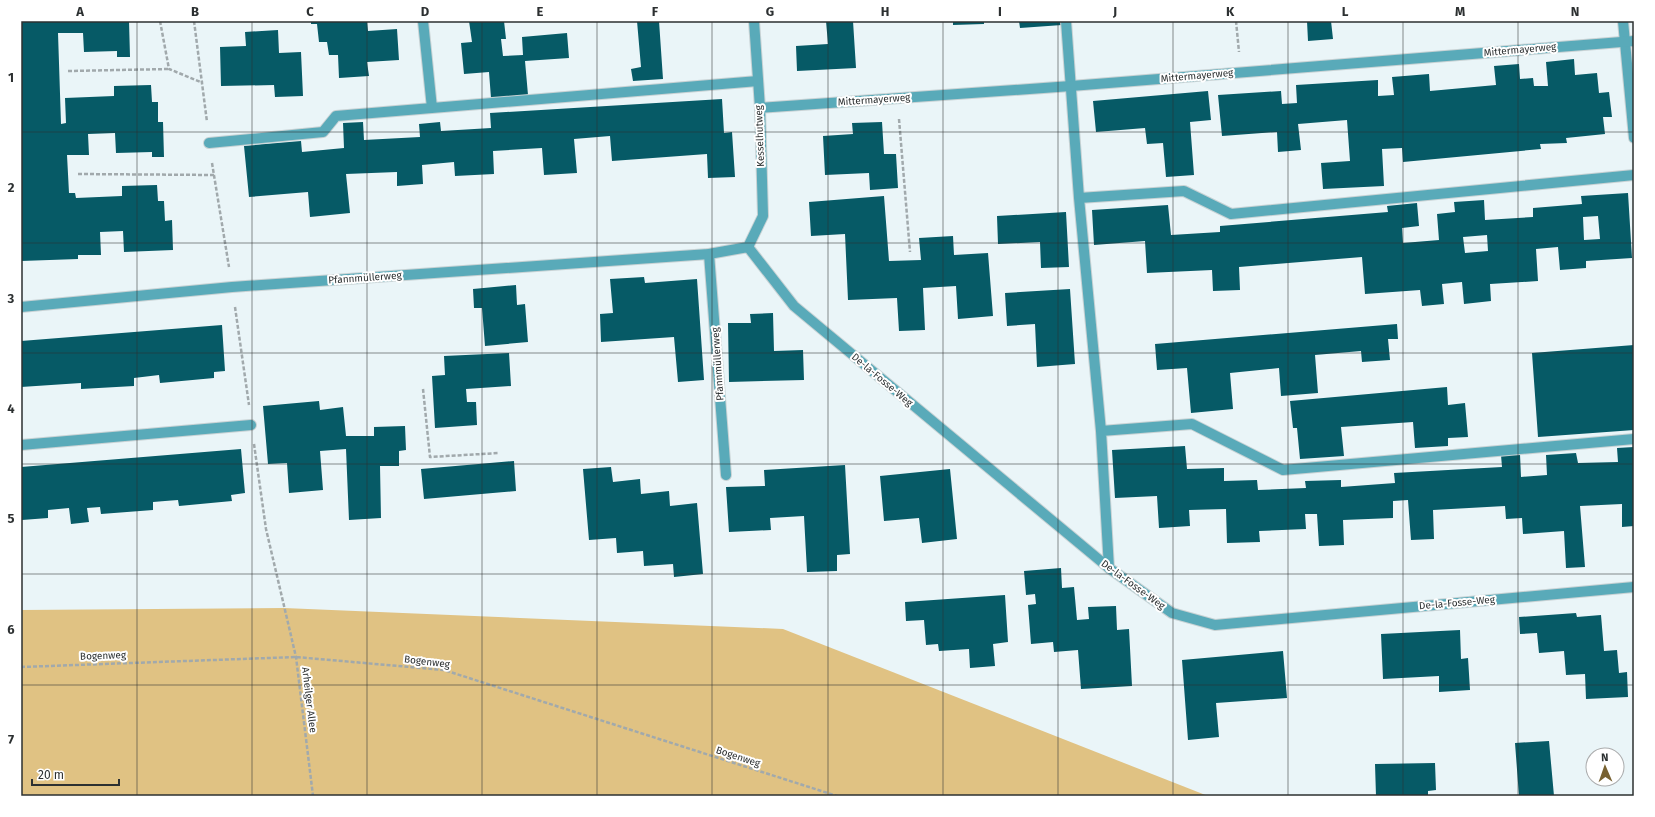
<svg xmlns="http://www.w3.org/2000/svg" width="1655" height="817" font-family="'Fira Sans',sans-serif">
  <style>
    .green { fill: #e0c283 }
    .building { fill: #065a66; fill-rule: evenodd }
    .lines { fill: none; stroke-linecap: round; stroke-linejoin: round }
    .lane-casing { stroke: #c8d2d4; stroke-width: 12 }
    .street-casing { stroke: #c8d2d4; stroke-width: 12 }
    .path { stroke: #a1a9ac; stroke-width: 2.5; stroke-dasharray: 4 2; stroke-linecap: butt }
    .lane { stroke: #59aab9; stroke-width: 10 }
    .street { stroke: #59aab9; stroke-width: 10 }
    .grid { fill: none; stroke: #2c3031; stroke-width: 1; stroke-opacity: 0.55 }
    .labels { text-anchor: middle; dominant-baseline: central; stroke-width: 4; stroke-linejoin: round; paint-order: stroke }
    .street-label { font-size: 10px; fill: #2c3031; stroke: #fff }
    .neatline { fill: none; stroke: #2c3031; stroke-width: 1.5 }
    .grid-label { font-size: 13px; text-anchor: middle; font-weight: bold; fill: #2c3031 }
  </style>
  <rect width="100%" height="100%" fill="#eaf5f8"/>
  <!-- green -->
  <path class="green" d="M 284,608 L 783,629 L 1208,796 L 21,796 L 21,610 Z"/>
  <!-- building -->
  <path class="building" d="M 21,21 L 129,21 L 130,57 L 117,57 L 117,51 L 84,52 L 83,33 L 58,33 L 61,124 L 66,123 L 65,98 L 114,96 L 114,86 L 151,85 L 152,102 L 158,102 L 158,122 L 163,122 L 164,157 L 152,157 L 152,152 L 116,153 L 115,133 L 88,134 L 89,155 L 67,155 L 69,193 L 75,193 L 76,198 L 122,196 L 122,186 L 157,185 L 158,201 L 164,201 L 165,221 L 172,220 L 173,250 L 124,252 L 123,231 L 100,232 L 101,255 L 78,255 L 78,259 L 21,261 Z
    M 311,21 L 367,21 L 368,31 L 397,29 L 399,60 L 367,62 L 369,76 L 339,78 L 338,55 L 329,55 L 327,42 L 319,42 L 317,24 L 311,24 Z
    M 469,21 L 504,21 L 506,39 L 501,39 L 503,56 L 523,55 L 522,37 L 567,33 L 569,58 L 525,61 L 528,95 L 491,98 L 489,72 L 464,74 L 461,43 L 472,42 Z
    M 637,21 L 659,21 L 663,79 L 633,81 L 631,69 L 641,67 Z
    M 826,21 L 853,21 L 856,68 L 797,71 L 796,46 L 828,44 Z
    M 953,21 L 984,21 L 984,24 L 953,25 Z
    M 1019,21 L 1061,21 L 1062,25 L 1020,28 Z
    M 1307,21 L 1331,21 L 1333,39 L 1308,41 Z
    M 278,30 L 279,53 L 301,52 L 303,96 L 275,97 L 274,85 L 221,86 L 220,47 L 246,46 L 245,32 Z
    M 1574,59 L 1575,75 L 1597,73 L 1599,93 L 1609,92 L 1612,117 L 1603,117 L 1605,134 L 1566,138 L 1567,143 L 1540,144 L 1541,149 L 1403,162 L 1402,148 L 1382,149 L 1384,186 L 1323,189 L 1321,163 L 1350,161 L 1347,120 L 1298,124 L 1301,150 L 1278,152 L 1277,132 L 1222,136 L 1218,95 L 1281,91 L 1282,104 L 1297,103 L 1296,85 L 1378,80 L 1378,96 L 1394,95 L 1392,77 L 1429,74 L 1430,91 L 1496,85 L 1494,66 L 1519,64 L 1520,79 L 1533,78 L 1534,86 L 1548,86 L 1546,62 Z
    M 1208,91 L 1211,120 L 1190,122 L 1194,175 L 1166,177 L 1163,143 L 1147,144 L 1145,128 L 1096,132 L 1093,101 Z
    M 722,99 L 724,133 L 732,132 L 735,177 L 708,178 L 707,154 L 612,161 L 610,136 L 574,139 L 577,173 L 544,175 L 542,148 L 493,151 L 494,174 L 455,176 L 454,162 L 422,165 L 423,184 L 397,186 L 397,172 L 346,174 L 350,213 L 310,217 L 308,192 L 249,197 L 244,146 L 301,141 L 302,152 L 344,148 L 343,123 L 363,122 L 364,140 L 420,137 L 419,124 L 440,122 L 441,131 L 491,128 L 490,113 Z
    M 882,122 L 884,154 L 896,154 L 898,188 L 870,190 L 869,173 L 825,175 L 823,136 L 853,134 L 852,123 Z
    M 1628,193 L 1632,258 L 1586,261 L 1586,268 L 1560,270 L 1558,247 L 1536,249 L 1538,281 L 1490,284 L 1491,301 L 1464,304 L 1462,282 L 1442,284 L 1444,304 L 1422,306 L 1420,290 L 1365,294 L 1362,257 L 1239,267 L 1240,290 L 1213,291 L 1212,270 L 1147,273 L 1145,241 L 1094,245 L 1092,210 L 1168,205 L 1171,235 L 1220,232 L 1220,226 L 1388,212 L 1387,206 L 1417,203 L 1419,226 L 1402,228 L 1403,243 L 1439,240 L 1437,214 L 1455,212 L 1454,202 L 1484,200 L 1485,220 L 1533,217 L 1533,208 L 1582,204 L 1581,196 ZM 1598,216 L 1600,239 L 1584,240 L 1583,217 ZM 1487,235 L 1488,251 L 1465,253 L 1463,237 Z
    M 884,196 L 889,261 L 921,260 L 919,238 L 953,236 L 954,255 L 988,253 L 993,316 L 958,319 L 956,286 L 923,288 L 925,330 L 899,331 L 897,298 L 848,300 L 845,234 L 811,236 L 809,202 Z
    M 1066,212 L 1069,267 L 1041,268 L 1040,242 L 998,244 L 997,216 Z
    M 644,277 L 645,283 L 697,279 L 704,380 L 678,382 L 674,337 L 601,342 L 600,314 L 613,313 L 610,279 Z
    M 516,285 L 517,305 L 525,304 L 528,342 L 485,346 L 482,308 L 474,308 L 473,289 Z
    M 1070,289 L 1075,364 L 1037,367 L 1035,324 L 1007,326 L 1005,293 Z
    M 773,313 L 774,351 L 803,350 L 804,380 L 729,382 L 728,323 L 751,323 L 750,314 Z
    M 1397,324 L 1398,339 L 1388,339 L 1390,360 L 1362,362 L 1361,351 L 1315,355 L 1318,393 L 1281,396 L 1279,368 L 1230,373 L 1233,409 L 1191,413 L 1187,368 L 1157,370 L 1155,344 Z
    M 222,325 L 225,371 L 214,372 L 214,378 L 160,383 L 159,375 L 134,378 L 134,386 L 81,389 L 81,383 L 21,387 L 21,341 Z
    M 1634,345 L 1634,430 L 1538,437 L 1532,353 Z
    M 509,353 L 511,386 L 466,389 L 467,402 L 476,402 L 477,425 L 435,428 L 432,376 L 445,375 L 444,356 Z
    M 1447,387 L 1448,405 L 1465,403 L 1468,437 L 1448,438 L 1448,446 L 1415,448 L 1413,422 L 1341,427 L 1344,456 L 1300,459 L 1297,428 L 1293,428 L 1290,401 Z
    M 319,401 L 320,410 L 343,407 L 346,436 L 374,436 L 374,427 L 405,426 L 406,450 L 399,451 L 399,466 L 380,466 L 381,518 L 349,520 L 346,449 L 320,451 L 323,490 L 289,493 L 287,463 L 268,464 L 263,406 Z
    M 1185,446 L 1187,469 L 1224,468 L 1224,481 L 1257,480 L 1258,490 L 1306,488 L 1305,481 L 1341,480 L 1341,487 L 1395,483 L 1394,473 L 1502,467 L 1501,455 L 1520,454 L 1521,477 L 1547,475 L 1546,455 L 1576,453 L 1578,463 L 1618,462 L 1617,448 L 1634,447 L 1634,526 L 1622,527 L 1622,504 L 1580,506 L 1585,567 L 1566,568 L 1564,531 L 1523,534 L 1522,518 L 1506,519 L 1505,506 L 1433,510 L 1434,539 L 1411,540 L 1408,500 L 1393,501 L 1393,518 L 1343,520 L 1344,545 L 1319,546 L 1317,514 L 1305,514 L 1306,529 L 1259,531 L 1260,542 L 1227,543 L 1226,509 L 1189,510 L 1190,526 L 1159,528 L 1157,496 L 1115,498 L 1112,450 Z
    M 241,449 L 245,493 L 231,495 L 232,501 L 179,506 L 178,500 L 165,501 L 153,502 L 153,510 L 101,514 L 100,507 L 87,508 L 89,522 L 71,524 L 69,508 L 48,510 L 48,518 L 22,520 L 21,467 Z
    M 514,461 L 516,491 L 424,499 L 421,469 Z
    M 845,465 L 850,554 L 837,555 L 837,571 L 807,572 L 804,516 L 770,518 L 771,530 L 729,532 L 726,487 L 765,486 L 764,470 Z
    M 611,467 L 613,482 L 640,479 L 641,494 L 669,491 L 670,506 L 697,503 L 703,574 L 674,577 L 673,564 L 644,566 L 643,551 L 617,553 L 616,538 L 589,540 L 583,469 Z
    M 950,469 L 957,539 L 922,543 L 919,518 L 884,521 L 880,476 Z
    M 1061,568 L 1062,588 L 1074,587 L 1077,620 L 1089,619 L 1088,607 L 1116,606 L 1117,630 L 1129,629 L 1132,686 L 1081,689 L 1078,650 L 1054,652 L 1053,642 L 1031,644 L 1028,605 L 1036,604 L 1035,594 L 1026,595 L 1024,571 Z
    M 1005,595 L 1008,642 L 993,644 L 995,666 L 970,668 L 969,649 L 939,651 L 938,644 L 926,645 L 924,620 L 906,621 L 905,602 Z
    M 1576,613 L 1577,617 L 1601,615 L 1604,651 L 1617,650 L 1619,673 L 1627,672 L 1628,697 L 1586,699 L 1585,674 L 1566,675 L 1564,651 L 1539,653 L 1537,633 L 1520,634 L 1519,617 Z
    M 1460,630 L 1461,659 L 1468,658 L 1470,690 L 1439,692 L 1439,676 L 1383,679 L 1381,634 Z
    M 1283,651 L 1287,698 L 1216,703 L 1219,737 L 1188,740 L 1182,660 Z
    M 1549,741 L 1554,796 L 1519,796 L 1515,743 Z
    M 1435,763 L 1436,790 L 1428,791 L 1428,796 L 1376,796 L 1375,764 Z"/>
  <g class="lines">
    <defs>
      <path id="lane" d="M 423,21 L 432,108
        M 1066,21 L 1079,198 L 1101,431 L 1109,568
        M 1623,21 L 1634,138
        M 209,143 L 323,132 L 336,116 L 758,81
        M 1079,198 L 1184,191 L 1231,214 L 1634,175
        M 709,254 L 726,475
        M 1101,431 L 1192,424 L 1283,470 L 1634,439
        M 21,445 L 251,425"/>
      <path id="street" d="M 760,108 L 1071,86 L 1634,41
        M 748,247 L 794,306 L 1109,568 L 1172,613 L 1215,625 L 1634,587
        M 748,247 L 763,216 L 760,108 L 754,21
        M 21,307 L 232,287 L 709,254 L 748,247"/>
    </defs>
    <!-- lane casing -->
    <use href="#lane" class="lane-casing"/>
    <!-- street casing -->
    <use href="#street" class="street-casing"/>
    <!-- path -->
    <path class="path" d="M 160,21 L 169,69 L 203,83
      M 194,21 L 207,122
      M 1236,21 L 1239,52
      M 68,71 L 169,69
      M 899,119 L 910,252
      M 212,163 L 229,267
      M 78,174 L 214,175
      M 235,307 L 249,405
      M 423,389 L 430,457 L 499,453
      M 254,444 L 266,529 L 296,657 L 313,796
      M 21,667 L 296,657 L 444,670 L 837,796"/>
    <!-- lane -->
    <use href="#lane" class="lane"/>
    <!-- street -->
    <use href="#street" class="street"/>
  </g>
  <!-- grid -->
  <path class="grid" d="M 137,21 L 137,796M 252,21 L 252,796M 367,21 L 367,796M 482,21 L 482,796M 597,21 L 597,796M 712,21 L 712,796M 828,21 L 828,796M 943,21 L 943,796M 1058,21 L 1058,796M 1173,21 L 1173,796M 1288,21 L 1288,796M 1403,21 L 1403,796M 1518,21 L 1518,796M 21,132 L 1634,132M 21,243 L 1634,243M 21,353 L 1634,353M 21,464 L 1634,464M 21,574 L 1634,574M 21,685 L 1634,685"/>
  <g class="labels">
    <!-- street labels -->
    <g class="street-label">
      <text transform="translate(1520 50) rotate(-5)">Mittermayerweg</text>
      <text transform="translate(1197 76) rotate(-5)">Mittermayerweg</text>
      <text transform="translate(874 100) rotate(-4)">Mittermayerweg</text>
      <text transform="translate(760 136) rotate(-92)">Kesselhutweg</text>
      <text transform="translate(365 278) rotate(-4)">Pfannmüllerweg</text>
      <text transform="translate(718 364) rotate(-94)">Pfannmüllerweg</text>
      <text transform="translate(882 380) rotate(40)">De-la-Fosse-Weg</text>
      <text transform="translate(1133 585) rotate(36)">De-la-Fosse-Weg</text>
      <text transform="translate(1457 603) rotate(-5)">De-la-Fosse-Weg</text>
      <text transform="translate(103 656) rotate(-2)">Bogenweg</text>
      <text transform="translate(427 662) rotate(7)">Bogenweg</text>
      <text transform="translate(309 700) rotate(83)">Arheilger Allee</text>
      <text transform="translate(738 757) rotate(18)">Bogenweg</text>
    </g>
  </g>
  <!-- border -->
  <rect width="1655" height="817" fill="none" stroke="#ffffff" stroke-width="44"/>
  <!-- north arrow -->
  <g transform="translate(1605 767) rotate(358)"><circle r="19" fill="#ffffff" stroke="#abacad"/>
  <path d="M0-3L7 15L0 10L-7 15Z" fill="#786232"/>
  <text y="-6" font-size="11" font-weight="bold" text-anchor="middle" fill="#2c3031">N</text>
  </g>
  <!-- scale -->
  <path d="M32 779v6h87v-6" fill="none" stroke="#2c3031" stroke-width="2"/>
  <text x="38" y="779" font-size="12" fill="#2c3031" stroke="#ffffff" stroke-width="3" paint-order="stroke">20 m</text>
  <rect x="22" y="22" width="1611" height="773" class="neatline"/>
  <g class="grid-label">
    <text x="80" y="16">A</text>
    <text x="195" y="16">B</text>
    <text x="310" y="16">C</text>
    <text x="425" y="16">D</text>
    <text x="540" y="16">E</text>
    <text x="655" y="16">F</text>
    <text x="770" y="16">G</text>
    <text x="885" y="16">H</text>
    <text x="1000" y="16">I</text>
    <text x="1115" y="16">J</text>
    <text x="1230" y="16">K</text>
    <text x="1345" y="16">L</text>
    <text x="1460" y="16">M</text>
    <text x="1575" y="16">N</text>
    <text x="11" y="82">1</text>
    <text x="11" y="192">2</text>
    <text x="11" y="303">3</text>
    <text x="11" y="413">4</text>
    <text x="11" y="523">5</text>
    <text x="11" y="634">6</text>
    <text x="11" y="744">7</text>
  </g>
</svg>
